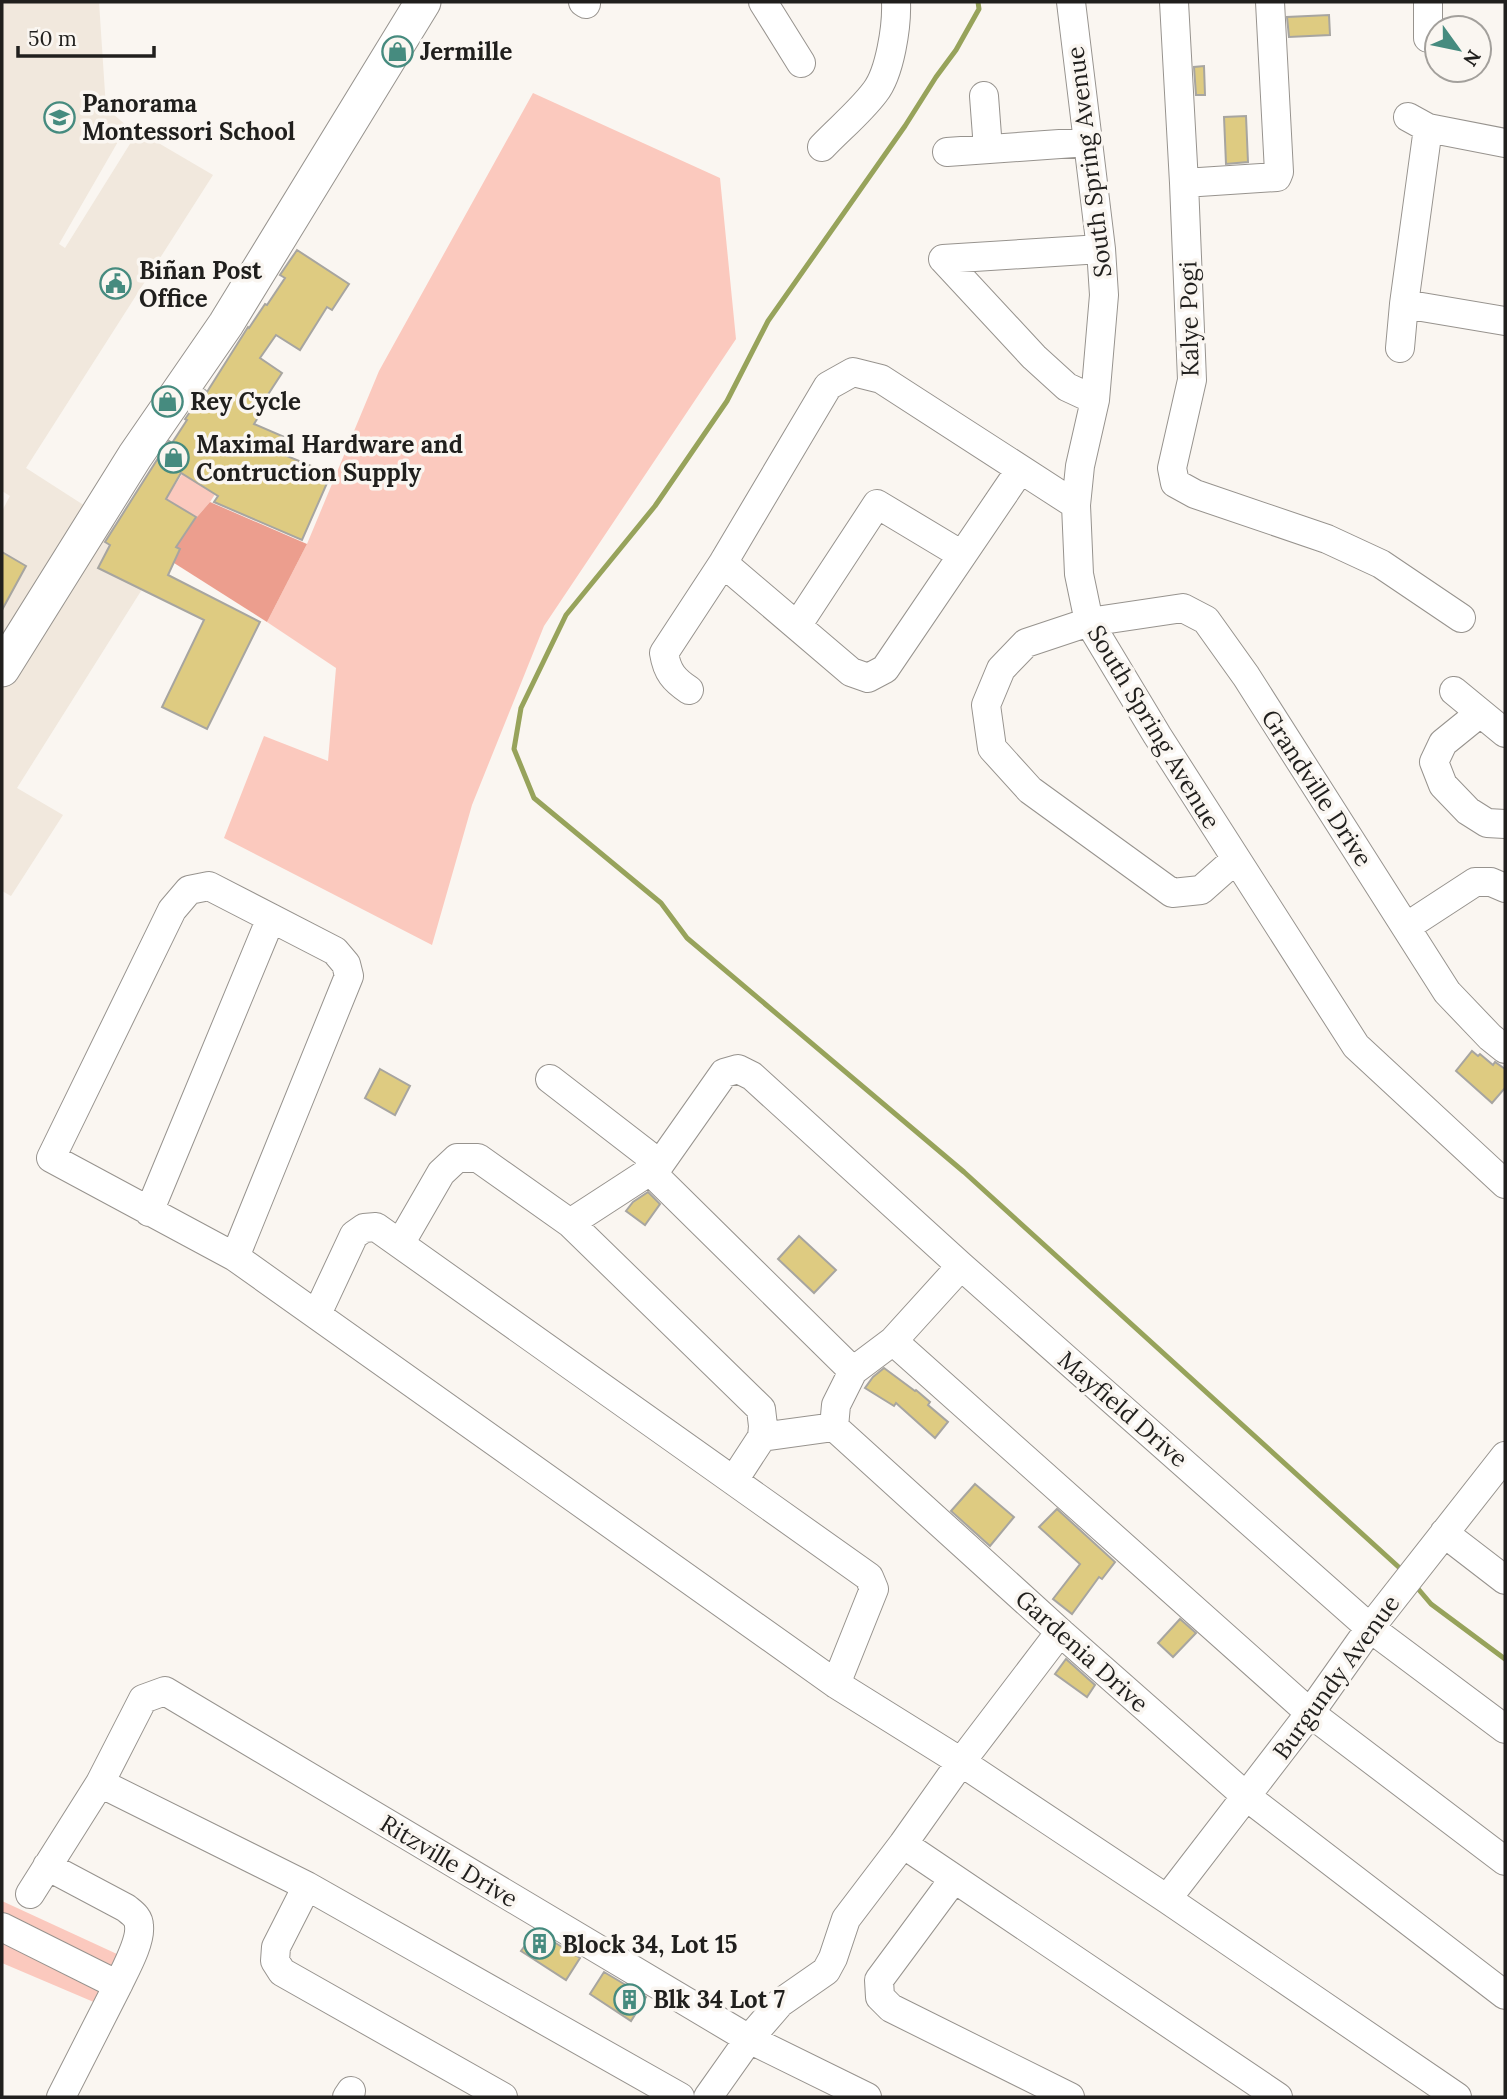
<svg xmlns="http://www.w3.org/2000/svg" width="1507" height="2099" font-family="Lora,serif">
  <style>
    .built { fill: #f1e8dd }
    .green { fill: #fbc9be }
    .forest { fill: #ec9e8e }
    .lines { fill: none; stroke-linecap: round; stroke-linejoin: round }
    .stream { stroke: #97a35b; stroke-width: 5 }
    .building { fill: #decb81; stroke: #a7a5a0; stroke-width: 2 }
    .minor-casing { stroke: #97938e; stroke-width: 30 }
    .major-casing { stroke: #97938e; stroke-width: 37 }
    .minor { stroke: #fff; stroke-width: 28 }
    .major { stroke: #fff; stroke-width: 35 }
    .labels { text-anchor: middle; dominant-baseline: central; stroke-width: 7; stroke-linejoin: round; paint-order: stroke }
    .poi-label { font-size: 24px; font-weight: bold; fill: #201f1d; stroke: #faf6f1; text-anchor: start }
    .street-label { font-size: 24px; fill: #201f1d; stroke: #faf6f1 }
  </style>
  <rect width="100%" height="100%" fill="#faf6f1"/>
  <!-- built -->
  <path class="built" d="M 2,2 L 99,2 L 106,108 L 127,126 L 59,244 L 65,248 L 138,131 L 213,175 L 26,468 L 163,556 L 17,788 L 63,815 L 11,896 L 2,891 L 2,511 L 10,496 L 2,491 Z"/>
  <!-- green -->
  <path class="green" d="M 533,93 L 720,178 L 736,339 L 544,626 L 472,805 L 432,945 L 224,838 L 264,736 L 328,761 L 336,668 L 267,622 L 307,544 L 379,371 Z
    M 201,445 L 235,463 L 210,502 L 197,517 L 166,499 Z
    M 2,1901 L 117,1954 L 96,2003 L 2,1963 Z"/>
  <!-- forest -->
  <path class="forest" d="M 210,502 L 307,544 L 267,622 L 163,556 Z"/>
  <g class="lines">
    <!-- stream -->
    <path class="stream" d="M 978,2 L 979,9 L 956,50 L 936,77 L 905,126 L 768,321 L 727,401 L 655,506 L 566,615 L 521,708 L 514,749 L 534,798 L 661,903 L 687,938 L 964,1172 L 1403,1571
      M 1414,1584 L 1431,1604 L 1505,1659"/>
  </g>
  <!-- building -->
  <path class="building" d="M 1329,15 L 1330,35 L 1289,37 L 1287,17 Z
    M 1204,66 L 1205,95 L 1196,95 L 1194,67 Z
    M 1246,116 L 1248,162 L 1226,164 L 1224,117 Z
    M 297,250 L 349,284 L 332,310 L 327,307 L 300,350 L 276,335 L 260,358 L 282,373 L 256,413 L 259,416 L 254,424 L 289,439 L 282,454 L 331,474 L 302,540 L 214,502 L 218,496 L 181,473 L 166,499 L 196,517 L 176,547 L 180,549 L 168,575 L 260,622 L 207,729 L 162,707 L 204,620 L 98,568 L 110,545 L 105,542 L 134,496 L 169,441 L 172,443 L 187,420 L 185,419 L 205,390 L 207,392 L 248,327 L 249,328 L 265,304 L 267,305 L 285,278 L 280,275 Z
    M 2,552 L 26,566 L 2,610 Z
    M 1472,1051 L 1478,1056 L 1480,1054 L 1493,1065 L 1495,1062 L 1505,1069 L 1505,1088 L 1492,1103 L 1456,1071 Z
    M 380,1069 L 410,1086 L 395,1115 L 365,1098 Z
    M 648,1192 L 660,1204 L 645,1225 L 626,1211 L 633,1202 Z
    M 799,1236 L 836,1270 L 814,1293 L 778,1259 Z
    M 884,1368 L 915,1391 L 916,1390 L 930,1402 L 928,1405 L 948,1422 L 935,1438 L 896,1403 L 894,1406 L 865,1388 L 873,1377 Z
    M 975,1484 L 1014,1517 L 990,1546 L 951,1511 Z
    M 1057,1509 L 1115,1562 L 1102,1579 L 1099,1577 L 1072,1614 L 1053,1599 L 1080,1564 L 1039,1527 Z
    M 1180,1619 L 1196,1633 L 1173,1657 L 1158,1643 Z
    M 1066,1659 L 1095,1685 L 1087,1697 L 1055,1674 Z
    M 536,1931 L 580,1958 L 566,1980 L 521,1951 Z
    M 604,1972 L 646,1997 L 631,2021 L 590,1994 Z"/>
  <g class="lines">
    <defs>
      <path id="minor" d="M 583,2 L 586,4
        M 763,2 L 801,63
        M 1071,2 L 1101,249 L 1104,295 L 1095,400 L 1080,466 L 1076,505 L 1079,574 L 1089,622 L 1157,735 L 1356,1046 L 1505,1184
        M 1174,2 L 1184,183 L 1192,380 L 1172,468 L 1175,483 L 1195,494 L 1327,539 L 1381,564 L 1461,618
        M 1428,38 L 1428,2
        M 984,96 L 988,149
        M 1408,117 L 1428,128 L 1505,143
        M 1428,128 L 1404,304 L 1505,321
        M 822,147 C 839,129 860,112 875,92 C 890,73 897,26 896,2
        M 947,152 L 1088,142
        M 1184,183 L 1277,177 L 1279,172 L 1270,2
        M 943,259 L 1034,357 L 1067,387 L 1095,400
        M 943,259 L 1101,249
        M 1400,348 L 1404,304
        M 723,563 L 851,672 L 868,678 L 885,669 L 1020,470
        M 797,626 L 877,504 L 962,555
        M 689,690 C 674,680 667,672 664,653 L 723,563 L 828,386 L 853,372 L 881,379 L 1076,505
        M 1454,691 L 1505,733
        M 1480,713 L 1443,743 L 1434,762 L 1443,785 L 1468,811 L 1487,823 L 1505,824
        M 1236,859 L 1201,890 L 1172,893 L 1030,790 L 992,748 L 986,705 L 1001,669 L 1026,643 L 1089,622 L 1183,608 L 1206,620 L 1246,676 L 1447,992 L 1490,1037 L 1505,1049
        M 1406,927 L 1475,882 L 1491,882 L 1505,888
        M 550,1079 L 660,1164
        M 149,1212 L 271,918
        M 570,1223 L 650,1171
        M 400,1244 L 441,1173 L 457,1158 L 478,1158 L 570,1223 L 761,1409 L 763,1426 L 762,1437 L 734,1480
        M 235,1257 L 349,976 L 346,964 L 335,951 L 209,886 L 189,890 L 172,910 L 51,1158 L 235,1257 L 836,1684 L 961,1762 L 1167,1899 L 1457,2097
        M 961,1266 L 893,1341 L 853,1371 L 836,1405 L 834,1427 L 1060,1632 L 1247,1797 L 1505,1995
        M 317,1314 L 354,1235 L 364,1228 L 376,1227 L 869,1577 L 874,1589 L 836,1684
        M 893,1341 L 1310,1713 L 1505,1861
        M 853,1371 L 650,1171 L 660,1164 L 724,1073 L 738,1069 L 752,1076 L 961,1266 L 1370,1628 L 1505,1729
        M 762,1437 L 834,1427
        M 1444,1533 L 1505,1580
        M 100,1783 L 307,1886 L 680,2097
        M 903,1844 L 1278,2097
        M 47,1866 L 126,1908 C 132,1913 139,1917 139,1926 C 141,1942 125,1970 118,1985
        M 953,1880 L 879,1980 L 880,1997 L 891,2008 L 1070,2097
        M 307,1886 L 276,1947 L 275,1961 L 282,1972 L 503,2097
        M 30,1894 L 100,1783 L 143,1699 L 165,1691 L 749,2039 L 867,2097
        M 1167,1899 L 1310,1713 L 1370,1628 L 1505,1456
        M 2,1927 L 118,1985 L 61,2097
        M 347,2097 L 351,2091
        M 708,2097 L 749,2039 L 780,2003 L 826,1971 L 833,1958 L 846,1919 L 903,1844 L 961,1762 L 1060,1632"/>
      <path id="major" d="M 2,669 L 135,456 L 226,324 L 423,2"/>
    </defs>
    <!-- minor casing -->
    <use href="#minor" class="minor-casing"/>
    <!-- major casing -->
    <use href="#major" class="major-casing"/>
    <!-- minor -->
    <use href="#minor" class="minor"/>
    <!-- major -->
    <use href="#major" class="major"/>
  </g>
  <!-- icons -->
  <defs>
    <symbol id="shop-ring" viewBox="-11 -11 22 22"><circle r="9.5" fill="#faf6f1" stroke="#468b7f" stroke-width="1.5"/><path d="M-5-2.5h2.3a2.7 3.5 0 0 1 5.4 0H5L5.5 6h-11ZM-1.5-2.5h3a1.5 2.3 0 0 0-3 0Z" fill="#468b7f"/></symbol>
    <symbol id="school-ring" viewBox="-11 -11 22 22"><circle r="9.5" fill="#faf6f1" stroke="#468b7f" stroke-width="1.5"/><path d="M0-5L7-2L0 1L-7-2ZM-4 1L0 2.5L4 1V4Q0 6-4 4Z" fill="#468b7f"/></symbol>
    <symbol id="civic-ring" viewBox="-11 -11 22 22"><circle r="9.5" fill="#faf6f1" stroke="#468b7f" stroke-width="1.5"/><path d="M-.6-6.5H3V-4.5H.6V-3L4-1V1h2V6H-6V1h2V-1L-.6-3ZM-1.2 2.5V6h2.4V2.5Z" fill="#468b7f"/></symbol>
    <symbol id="building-ring" viewBox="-11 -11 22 22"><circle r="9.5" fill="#faf6f1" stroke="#468b7f" stroke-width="1.5"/><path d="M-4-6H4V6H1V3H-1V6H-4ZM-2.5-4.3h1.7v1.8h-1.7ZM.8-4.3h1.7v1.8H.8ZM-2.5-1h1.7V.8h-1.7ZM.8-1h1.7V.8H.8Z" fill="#468b7f"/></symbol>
  </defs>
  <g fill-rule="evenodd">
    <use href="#shop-ring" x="380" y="34" width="35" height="35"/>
    <use href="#school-ring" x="42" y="100" width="35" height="35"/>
    <use href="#civic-ring" x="98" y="266" width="35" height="35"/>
    <use href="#shop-ring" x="150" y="384" width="35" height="35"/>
    <use href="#shop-ring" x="156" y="440" width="35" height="35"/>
    <use href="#building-ring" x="522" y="1926" width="35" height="35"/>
    <use href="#building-ring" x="612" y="1982" width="35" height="35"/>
  </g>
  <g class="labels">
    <!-- poi labels -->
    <g class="poi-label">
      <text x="420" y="51">Jermille</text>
      <text x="82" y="103">Panorama<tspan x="82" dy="28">Montessori School</tspan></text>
      <text x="139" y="270">Biñan Post<tspan x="139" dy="28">Office</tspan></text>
      <text x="190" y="401">Rey Cycle</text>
      <text x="196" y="444">Maximal Hardware and<tspan x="196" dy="28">Contruction Supply</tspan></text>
      <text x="562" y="1944">Block 34, Lot 15</text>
      <text x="653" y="1999">Blk 34 Lot 7</text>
    </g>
    <!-- street labels -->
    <g class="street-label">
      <text transform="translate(1089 162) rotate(-97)">South Spring Avenue</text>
      <text transform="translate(1189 319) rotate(-91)">Kalye Pogi</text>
      <text transform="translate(1154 727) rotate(59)">South Spring Avenue</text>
      <text transform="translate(1317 788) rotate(57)">Grandville Drive</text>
      <text transform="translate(1123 1409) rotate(41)">Mayfield Drive</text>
      <text transform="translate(1082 1651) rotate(42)">Gardenia Drive</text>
      <text transform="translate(1336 1677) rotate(-54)">Burgundy Avenue</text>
      <text transform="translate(449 1861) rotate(31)">Ritzville Drive</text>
    </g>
  </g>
  <!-- border -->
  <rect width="1507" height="2099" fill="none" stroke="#201f1d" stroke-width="7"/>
  <!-- north arrow -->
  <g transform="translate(1458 49) rotate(123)"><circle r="33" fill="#faf6f1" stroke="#a3a09c" stroke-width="2"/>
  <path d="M0-5L12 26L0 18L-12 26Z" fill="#468b7f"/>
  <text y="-10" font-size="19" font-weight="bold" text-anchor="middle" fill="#201f1d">N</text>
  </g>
  <!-- scale -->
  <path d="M18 46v10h136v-10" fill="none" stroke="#201f1d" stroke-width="3.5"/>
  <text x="28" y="46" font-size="21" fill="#201f1d" stroke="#faf6f1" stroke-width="5" paint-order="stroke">50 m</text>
</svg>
